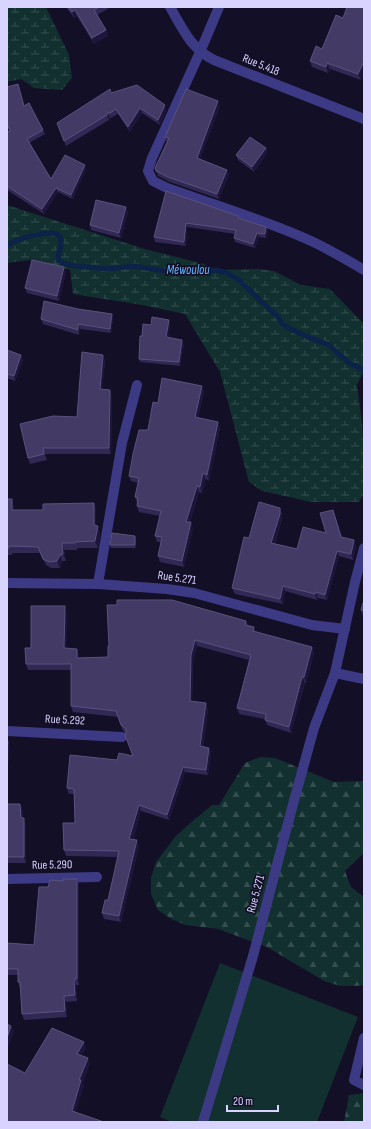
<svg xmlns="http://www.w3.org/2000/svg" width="371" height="1129" font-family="'Sofia Sans Condensed',sans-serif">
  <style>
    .forest { fill: url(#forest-firs) }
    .wetland { fill: url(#wetland-marsh) }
    .pitch { fill: #12302f }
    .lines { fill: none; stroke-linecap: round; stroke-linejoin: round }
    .stream { stroke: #0c2248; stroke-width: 5 }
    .minor { stroke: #3d3a85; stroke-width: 10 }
    .tertiary { stroke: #3d3a85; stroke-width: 10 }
    .wall { fill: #312854 }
    .shaded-wall { fill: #1d163a }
    .building { fill: #433a66; stroke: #5a527e }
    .labels { text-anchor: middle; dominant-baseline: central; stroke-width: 3.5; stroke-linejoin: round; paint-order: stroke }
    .street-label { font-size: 12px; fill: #d9d4ff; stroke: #130f26 }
    .water-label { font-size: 13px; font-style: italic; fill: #62b6ff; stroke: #130f26 }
  </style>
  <defs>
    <pattern id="forest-firs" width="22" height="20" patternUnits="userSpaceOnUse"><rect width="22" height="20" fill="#12302f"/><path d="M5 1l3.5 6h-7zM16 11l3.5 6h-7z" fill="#344d4e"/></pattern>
    <pattern id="wetland-marsh" width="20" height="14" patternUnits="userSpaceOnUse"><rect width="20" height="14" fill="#12302f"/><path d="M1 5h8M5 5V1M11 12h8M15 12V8" fill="none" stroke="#344d4e"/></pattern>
  </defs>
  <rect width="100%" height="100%" fill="#130f26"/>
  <!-- forest -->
  <path class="forest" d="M 260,757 L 275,758 L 334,782 L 364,781 L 364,853 L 345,871 L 351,887 L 364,897 L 364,985 L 355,986 L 340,986 L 324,981 L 267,947 L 218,929 L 186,925 L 171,919 L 158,910 L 151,894 L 151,878 L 156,862 L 175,837 L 188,825 L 212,805 L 219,805 L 245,763 Z
    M 364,1093 L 364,1122 L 344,1122 L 349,1095 Z"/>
  <!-- wetland -->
  <path class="wetland" d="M 7,7 L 46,7 L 69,55 L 72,78 L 62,90 L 34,88 L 21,79 L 7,82 Z
    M 7,205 L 145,249 L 204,264 L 217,270 L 259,269 L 274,271 L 301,285 L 330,289 L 364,324 L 364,370 L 357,385 L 362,422 L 364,469 L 364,493 L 359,502 L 311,502 L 262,491 L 249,482 L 220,372 L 185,314 L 142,305 L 73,294 L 70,270 L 29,260 L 7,263 Z"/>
  <!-- pitch -->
  <path class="pitch" d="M 220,963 L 358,1017 L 317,1122 L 172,1122 L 160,1117 Z"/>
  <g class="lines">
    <!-- stream -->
    <path class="stream" d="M 7,245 C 16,240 59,224 61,240 C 62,245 58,253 58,259 L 61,262 L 69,265 L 107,269 L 134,266 L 177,273 L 217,270 L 227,273 L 239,280 L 278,317 L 283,325 L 301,334 L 329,345 L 349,363 L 362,369 L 364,372"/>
    <!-- minor -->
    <path class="minor" d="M 170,7 C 183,29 190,48 214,60 L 364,119
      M 219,7 L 200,52 L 152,158 L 148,171 L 153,181 L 167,188 C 212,204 258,218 302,237 C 324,246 344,258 364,270
      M 7,583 L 98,584 L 167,589 L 194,593 L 312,625 L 345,629
      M 98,584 L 122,443 L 137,385
      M 335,673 L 364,679
      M 7,731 L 122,737
      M 7,879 L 97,877
      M 364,1038 L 354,1080 L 364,1085"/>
    <!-- tertiary -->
    <path class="tertiary" d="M 203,1122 L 253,956 L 292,808 L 314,728 L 335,673 L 355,582 L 364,548"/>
  </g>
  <!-- wall -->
  <path class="wall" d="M 66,7 L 111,7 L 97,15 L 106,30 L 108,36 L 94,44 L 77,16 L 74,18 Z
    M 364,7 L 364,73 L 361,80 L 330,69 L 328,73 L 312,67 L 310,61 L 322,49 L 343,18 Z
    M 18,84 L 24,106 L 43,130 L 45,134 L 29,143 L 51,179 L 86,169 L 73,199 L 58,192 L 44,214 L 7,190 L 7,132 L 10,131 L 7,125 L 7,87 Z
    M 112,92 L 166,110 L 160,125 L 142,113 L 130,132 L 118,114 L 111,118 L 110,118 L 109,120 L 66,146 L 57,123 Z
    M 220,106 L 200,159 L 227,170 L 229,175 L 219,199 L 170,182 L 158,176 L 155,168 L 168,142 L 167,142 L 165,137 Z
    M 266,148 L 267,153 L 254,172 L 238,160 L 236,155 Z
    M 166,191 L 238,216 L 239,218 L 266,227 L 268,232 L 266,238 L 259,237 L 255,248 L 235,242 L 234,238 L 235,234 L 187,227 L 186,246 L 155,242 L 154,237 Z
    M 126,207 L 128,212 L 121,238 L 91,230 L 90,225 Z
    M 66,272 L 59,301 L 27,293 L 25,288 Z
    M 78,309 L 112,314 L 113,318 L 111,333 L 80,329 L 79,335 L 43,324 L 41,319 Z
    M 170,324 L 168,338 L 182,340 L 184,344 L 180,366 L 140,362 L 139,359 L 151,325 Z
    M 7,350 L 21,355 L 23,360 L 15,381 L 7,378 Z
    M 103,355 L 105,361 L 102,389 L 110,390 L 112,396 L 111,454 L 45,454 L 47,460 L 30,464 L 28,458 L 77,417 Z
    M 204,391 L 198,418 L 218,422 L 220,428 L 209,481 L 206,479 L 202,493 L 199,492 L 190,522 L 193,528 L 184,567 L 160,562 L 158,556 L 161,542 L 157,542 L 155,536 L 160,516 L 139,512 L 137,506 L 137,503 L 135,497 L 138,483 L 131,481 L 129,476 L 158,403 Z
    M 7,499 L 14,506 L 14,510 L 43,510 L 94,503 L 96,510 L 96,525 L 100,533 L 98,548 L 77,548 L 77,550 L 64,550 L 66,561 L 62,561 L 60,568 L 51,568 L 46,565 L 40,553 L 12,553 L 12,555 L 7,555 Z
    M 280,508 L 282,514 L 282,519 L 275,544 L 297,549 L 326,533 L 335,516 L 342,537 L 354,540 L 356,546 L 353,560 L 339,556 L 327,600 L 318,598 L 317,600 L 285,591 L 283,604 L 235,594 L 232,588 L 249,538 Z
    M 136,538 L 136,548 L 111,548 L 110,545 Z
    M 364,600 L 364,616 L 363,616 L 361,610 Z
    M 67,612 L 66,648 L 79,654 L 79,658 L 108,657 L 246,621 L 248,625 L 254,627 L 255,632 L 312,647 L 314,653 L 306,683 L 305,683 L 291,733 L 267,725 L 265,719 L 239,714 L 237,708 L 249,660 L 197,646 L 193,661 L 192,701 L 206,703 L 208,709 L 203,747 L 209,748 L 211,753 L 208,775 L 185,772 L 169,820 L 141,811 L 133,840 L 139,846 L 121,922 L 104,919 L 102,913 L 108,900 L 118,857 L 66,856 L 64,850 L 75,823 L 74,794 L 69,794 L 67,788 L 117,760 L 133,756 L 126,733 L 123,731 L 118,717 L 73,712 L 71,706 L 71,670 L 28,670 L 26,664 L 31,648 Z
    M 7,804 L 20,804 L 23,811 L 23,818 L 26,824 L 26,863 L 7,863 Z
    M 79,885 L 79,985 L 76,985 L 77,1001 L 66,1002 L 67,1017 L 24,1020 L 22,1014 L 21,988 L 20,988 L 18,982 L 18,975 L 7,975 L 7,943 L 34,945 L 48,887 Z"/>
  <!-- shaded-wall -->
  <path class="shaded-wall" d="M 75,10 L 77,16 L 74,18 L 72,12 Z
    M 106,30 L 108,36 L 94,44 L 92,38 Z
    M 364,61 L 364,73 L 361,80 L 358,74 Z
    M 327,63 L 330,69 L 328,73 L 326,67 Z
    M 218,101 L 220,106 L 199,163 L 197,158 Z
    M 165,105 L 166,110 L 160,125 L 158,120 Z
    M 140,108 L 142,113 L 130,132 L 128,127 Z
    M 108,113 L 110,118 L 109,120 L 107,115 Z
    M 266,148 L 267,153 L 254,172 L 252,167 Z
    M 85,165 L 86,169 L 73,199 L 71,195 Z
    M 227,170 L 229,175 L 219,199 L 217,194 Z
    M 56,188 L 58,192 L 44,214 L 42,209 Z
    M 126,207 L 128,212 L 121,238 L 119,233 Z
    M 186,223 L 187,227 L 186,246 L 184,242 Z
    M 266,227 L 268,232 L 266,238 L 265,234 Z
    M 257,233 L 259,237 L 255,248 L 253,244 Z
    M 64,267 L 66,272 L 59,301 L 57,296 Z
    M 112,314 L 113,318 L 111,333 L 110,329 Z
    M 169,320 L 170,324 L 168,341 L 166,337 Z
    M 78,324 L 80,329 L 79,335 L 78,330 Z
    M 182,340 L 184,344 L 180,366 L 179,362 Z
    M 21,355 L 23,360 L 15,381 L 14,376 Z
    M 103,355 L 105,361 L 102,394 L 100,389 Z
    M 202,386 L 204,391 L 197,423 L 195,417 Z
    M 110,390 L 112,396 L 111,454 L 109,448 Z
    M 218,422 L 220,428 L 209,481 L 207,475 Z
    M 203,473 L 206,479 L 202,493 L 200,487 Z
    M 197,486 L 199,492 L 189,527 L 186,522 Z
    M 12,499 L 14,506 L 15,517 L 12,510 Z
    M 94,503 L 96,510 L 96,531 L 94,525 Z
    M 280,508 L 282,514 L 282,519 L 273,549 L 271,543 Z
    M 191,522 L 193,528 L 184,567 L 182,561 Z
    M 98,526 L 100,533 L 98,548 L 95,541 Z
    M 135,536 L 136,538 L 136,548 L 135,545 Z
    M 354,540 L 356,546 L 353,560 L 351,554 Z
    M 62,543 L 64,550 L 66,561 L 63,554 Z
    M 337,551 L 339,556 L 327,600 L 325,595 Z
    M 60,555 L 62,561 L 60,568 L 57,561 Z
    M 283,586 L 285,591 L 283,604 L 280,599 Z
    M 316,592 L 318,598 L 317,600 L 315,594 Z
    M 65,606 L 67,612 L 66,654 L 64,648 Z
    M 195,640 L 197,646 L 193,661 L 192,706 L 190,701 L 191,655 Z
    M 312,647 L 314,653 L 306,683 L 304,677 Z
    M 77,649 L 79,654 L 79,664 L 77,658 Z
    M 302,677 L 305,683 L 291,733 L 289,727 Z
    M 206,703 L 208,709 L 202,752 L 200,746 Z
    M 8,741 L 10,747 L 7,783 L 7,752 Z
    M 209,748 L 211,753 L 208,775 L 206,770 Z
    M 183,767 L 185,772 L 169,820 L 167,815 Z
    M 20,804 L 23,811 L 23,824 L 21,818 Z
    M 139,805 L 141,811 L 132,845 L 129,839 Z
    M 24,818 L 26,824 L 26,863 L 24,857 Z
    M 137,840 L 139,846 L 121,922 L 119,916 Z
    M 77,879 L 79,885 L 79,985 L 77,979 Z
    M 74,979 L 76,985 L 77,1001 L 75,995 Z
    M 64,996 L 66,1002 L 67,1017 L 65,1011 Z
    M 11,1026 L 14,1032 L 7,1050 L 7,1038 Z
    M 84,1042 L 86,1048 L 80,1060 L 77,1054 Z
    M 88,1058 L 90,1064 L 83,1083 L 84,1086 L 74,1117 L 72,1111 L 79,1080 Z"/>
  <!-- building -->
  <path class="building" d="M 68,7 L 99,7 L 94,10 L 106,30 L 92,38 L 75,10 L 72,12 Z
    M 347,7 L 364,7 L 364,61 L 358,74 L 327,63 L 326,67 L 310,61 L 316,46 L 322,49 L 336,15 L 343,18 Z
    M 18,84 L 24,106 L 29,103 L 43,130 L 27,139 L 51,179 L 65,155 L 85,165 L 71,195 L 56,188 L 42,209 L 7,186 L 7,132 L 10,131 L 7,124 L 7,87 Z
    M 137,85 L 165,105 L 158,120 L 140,108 L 128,127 L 116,109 L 110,113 L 108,113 L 107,115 L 64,141 L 57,123 L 110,89 L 111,93 Z
    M 186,89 L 218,101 L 197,158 L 227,170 L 217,194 L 168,177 L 156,171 L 155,168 L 169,138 L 165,137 Z
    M 250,137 L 266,148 L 252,167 L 236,155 Z
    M 166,191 L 238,216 L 238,218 L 266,227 L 265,234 L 257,233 L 253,244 L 234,238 L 236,230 L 186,223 L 184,242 L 154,237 Z
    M 96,200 L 126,207 L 119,233 L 90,225 Z
    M 32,260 L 64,267 L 57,296 L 25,288 Z
    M 44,301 L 78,309 L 112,314 L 110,329 L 78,324 L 78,330 L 41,319 Z
    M 152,317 L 169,320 L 166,337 L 182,340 L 179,362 L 139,359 L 140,336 L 142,336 L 143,324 L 151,325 Z
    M 7,350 L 21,355 L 14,376 L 7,374 Z
    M 82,352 L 103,355 L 100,389 L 110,390 L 109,448 L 43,448 L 44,454 L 28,458 L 20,424 L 53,416 L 77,417 Z
    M 162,378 L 202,386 L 195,417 L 218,422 L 207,475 L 203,473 L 200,487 L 197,486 L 186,522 L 191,522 L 182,561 L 158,556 L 162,537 L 155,536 L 161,511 L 137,506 L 138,498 L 135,497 L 139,478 L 129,476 L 133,454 L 139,430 L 148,430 L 153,402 L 158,403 Z
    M 7,499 L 12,499 L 12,510 L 43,510 L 43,504 L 94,503 L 94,525 L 98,526 L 95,541 L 75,542 L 75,543 L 62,543 L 63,554 L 60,555 L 57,561 L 49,562 L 43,559 L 38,547 L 9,546 L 9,548 L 7,548 Z
    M 259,502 L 280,508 L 280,514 L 271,543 L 297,549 L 303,527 L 326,533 L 320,513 L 333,510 L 341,537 L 354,540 L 351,554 L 337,551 L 325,595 L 316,592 L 315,594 L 283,586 L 280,599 L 232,588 L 244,537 L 249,538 Z
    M 112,533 L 135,536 L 135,545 L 110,545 Z
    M 117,600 L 172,600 L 246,621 L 245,625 L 254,627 L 253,631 L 312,647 L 304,677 L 302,677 L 289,727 L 265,720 L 266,714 L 237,708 L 251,655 L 195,640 L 191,655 L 190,701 L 206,703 L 200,746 L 209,748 L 206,770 L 183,767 L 167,815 L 139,805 L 129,839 L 137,840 L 119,916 L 102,913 L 105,900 L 108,900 L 119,851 L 64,850 L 63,823 L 75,823 L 74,789 L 67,788 L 70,755 L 117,760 L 119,753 L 133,756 L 125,735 L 126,732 L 126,729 L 121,725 L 116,711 L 71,706 L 71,664 L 26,664 L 25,648 L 31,648 L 31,606 L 65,606 L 64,648 L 77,649 L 77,658 L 108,657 L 108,646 L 109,646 L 107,605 L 117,605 Z
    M 364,600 L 364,611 L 361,610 Z
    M 7,741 L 8,741 L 7,752 Z
    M 7,804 L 20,804 L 21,818 L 24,818 L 24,857 L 7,857 Z
    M 63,879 L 77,879 L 77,979 L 74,979 L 75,995 L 64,996 L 65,1011 L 22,1014 L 20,982 L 18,982 L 18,969 L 7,969 L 7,943 L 34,945 L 39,887 L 48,887 L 50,880 L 63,881 Z
    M 7,1024 L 11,1026 L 7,1038 Z
    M 52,1028 L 84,1042 L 77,1054 L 88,1058 L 79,1080 L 81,1080 L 72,1111 L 104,1122 L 7,1122 L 7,1064 L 25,1073 Z"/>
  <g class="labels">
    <!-- street labels -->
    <g class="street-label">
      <text transform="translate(261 65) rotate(22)">Rue 5.418</text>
      <text transform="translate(177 578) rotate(8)">Rue 5.271</text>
      <text transform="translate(65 720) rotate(3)">Rue 5.292</text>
      <text transform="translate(52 865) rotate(-1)">Rue 5.290</text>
      <text transform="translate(256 894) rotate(-75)">Rue 5.271</text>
    </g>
    <!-- water labels -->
    <g class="water-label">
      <text x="188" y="270">Méwoulou</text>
    </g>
  </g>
  <!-- border -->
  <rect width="371" height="1129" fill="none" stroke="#d9d4ff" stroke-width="16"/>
  <!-- scale -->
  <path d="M227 1105v6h51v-6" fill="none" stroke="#d9d4ff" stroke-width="2"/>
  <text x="233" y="1105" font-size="12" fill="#d9d4ff" stroke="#130f26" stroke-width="3" paint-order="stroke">20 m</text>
</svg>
